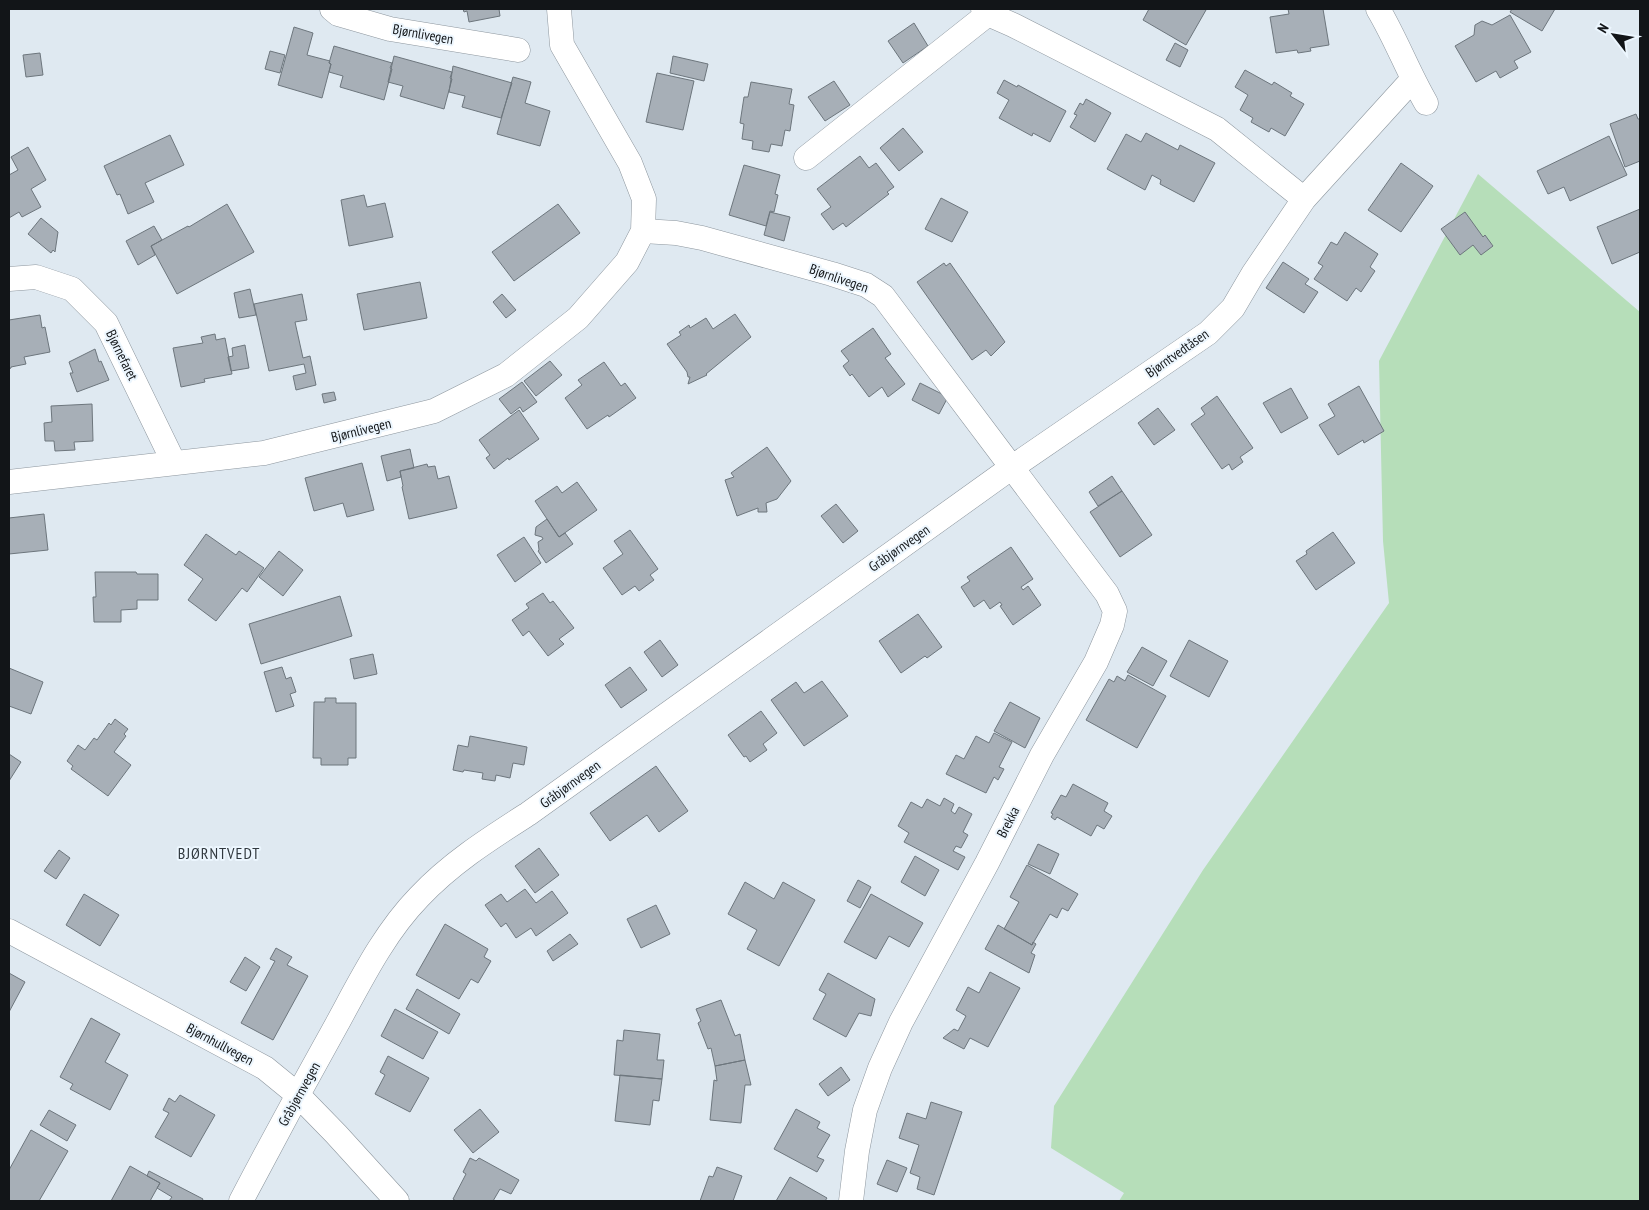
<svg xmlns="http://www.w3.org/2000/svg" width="1649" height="1210" font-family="'PT Sans Narrow',sans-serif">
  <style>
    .green { fill: #b6deb9 }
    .building { fill: #a7afb7; stroke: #6d767d }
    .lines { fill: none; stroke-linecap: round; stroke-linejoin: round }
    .minor-casing { stroke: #8d969e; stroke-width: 25 }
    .minor { stroke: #fff; stroke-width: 24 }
    .labels { text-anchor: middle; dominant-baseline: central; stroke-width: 4; stroke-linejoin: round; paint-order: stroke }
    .street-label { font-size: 14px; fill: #121518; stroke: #ecf6fe }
    .quarter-label { font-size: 16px; letter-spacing: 1px; fill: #30383e; stroke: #ecf6fe }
  </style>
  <rect width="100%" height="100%" fill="#dfe9f1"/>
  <!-- green -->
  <path class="green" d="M 1478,174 L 1640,312 L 1640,1201 L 1119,1201 L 1124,1193 L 1051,1148 L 1054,1106 L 1203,870 L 1389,603 L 1383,541 L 1379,361 Z"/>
  <!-- building -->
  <path class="building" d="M 463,9 L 499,9 L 500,16 L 469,22 L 467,11 L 464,12 Z
    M 1149,9 L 1204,9 L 1206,10 L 1186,45 L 1143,20 Z
    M 1288,9 L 1323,9 L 1329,45 L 1310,48 L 1311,51 L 1298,53 L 1297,50 L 1276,53 L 1270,17 L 1289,14 Z
    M 1512,9 L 1555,9 L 1542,31 L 1510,12 Z
    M 1510,15 L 1531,52 L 1514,61 L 1518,68 L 1500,78 L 1496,71 L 1476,82 L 1455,46 L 1474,35 L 1475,25 L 1482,21 L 1492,25 Z
    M 914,23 L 928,46 L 903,63 L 888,41 Z
    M 294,27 L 313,33 L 307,55 L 330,61 L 329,63 L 331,64 L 322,98 L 278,85 Z
    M 1175,43 L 1188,50 L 1180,67 L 1166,60 Z
    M 334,46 L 392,63 L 390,68 L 392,69 L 384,100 L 340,87 L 343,76 L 329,72 L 331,64 L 329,63 Z
    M 270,51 L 285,55 L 280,73 L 265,69 Z
    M 40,53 L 43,75 L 26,77 L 23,55 Z
    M 394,56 L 452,72 L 450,78 L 452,79 L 444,109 L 400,96 L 403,86 L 388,82 Z
    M 673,56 L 708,64 L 704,81 L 670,73 Z
    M 453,66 L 512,83 L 501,118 L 462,107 L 465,96 L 449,92 Z
    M 1245,70 L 1272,85 L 1274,82 L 1292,93 L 1290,96 L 1304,104 L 1285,136 L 1271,128 L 1269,132 L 1251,122 L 1253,118 L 1240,110 L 1248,95 L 1235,87 Z
    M 657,73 L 694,81 L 683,130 L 646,122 Z
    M 513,77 L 531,82 L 525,103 L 550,111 L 540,146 L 497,134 Z
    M 1004,80 L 1017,87 L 1018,85 L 1066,111 L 1050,142 L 1033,133 L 1032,136 L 999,118 L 1009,100 L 997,93 Z
    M 834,81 L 850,105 L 825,121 L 808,97 Z
    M 751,82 L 792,89 L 789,104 L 794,105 L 790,131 L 785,130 L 782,146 L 771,144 L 769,152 L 752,149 L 753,141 L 742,139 L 744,124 L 740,123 L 744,97 L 748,97 Z
    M 1086,99 L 1111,113 L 1095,142 L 1070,127 L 1077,115 L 1074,114 L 1080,103 L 1083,105 Z
    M 1636,114 L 1638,119 L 1640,119 L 1640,161 L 1625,167 L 1610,124 Z
    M 903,128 L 923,152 L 899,171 L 880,148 Z
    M 1146,133 L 1178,150 L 1180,145 L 1215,163 L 1194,202 L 1160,184 L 1161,180 L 1152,175 L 1145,190 L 1107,169 L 1126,134 L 1141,142 Z
    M 170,135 L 184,165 L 145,183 L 154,202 L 128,214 L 120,194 L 117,195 L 104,166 Z
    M 1609,136 L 1627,175 L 1570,201 L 1564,187 L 1548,194 L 1537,171 Z
    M 28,147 L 46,180 L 31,189 L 41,207 L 22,217 L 19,212 L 9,218 L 9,175 L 18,170 L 11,157 Z
    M 860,156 L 869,168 L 876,163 L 894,187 L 887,192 L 889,194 L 846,227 L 843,223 L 833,230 L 821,214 L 831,207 L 817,189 Z
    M 1401,163 L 1433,186 L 1401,232 L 1368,210 Z
    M 744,165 L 780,175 L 775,194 L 778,195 L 774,212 L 770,211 L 766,226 L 729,215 Z
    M 364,195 L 367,207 L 385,203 L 393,237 L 349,246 L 341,200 Z
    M 941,198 L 968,212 L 952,242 L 925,229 Z
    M 227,204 L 254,252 L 177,294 L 151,246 L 188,226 L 189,227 Z
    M 558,204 L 580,233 L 514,281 L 492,252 Z
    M 1640,209 L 1640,252 L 1612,264 L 1597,227 Z
    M 770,212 L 790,217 L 784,241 L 764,235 Z
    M 1465,212 L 1483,237 L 1485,235 L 1493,246 L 1481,255 L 1473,245 L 1460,255 L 1441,229 Z
    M 41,218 L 58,232 L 55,252 L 53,250 L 51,253 L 28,234 Z
    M 154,226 L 162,240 L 151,246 L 155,255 L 138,265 L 126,241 Z
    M 1345,232 L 1378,254 L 1370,267 L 1375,271 L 1361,292 L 1356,288 L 1347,301 L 1314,279 L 1323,266 L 1318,263 L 1331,242 L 1337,245 Z
    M 1283,262 L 1309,279 L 1305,284 L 1318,292 L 1304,313 L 1266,288 Z
    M 944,263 L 946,266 L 950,263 L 1005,342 L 991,356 L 986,350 L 972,360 L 917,282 Z
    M 420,282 L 427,318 L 364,330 L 357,294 Z
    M 250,289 L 256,315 L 239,318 L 234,293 Z
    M 302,294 L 307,320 L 295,322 L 303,358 L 310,356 L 316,385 L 296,390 L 293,376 L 306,373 L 304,364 L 269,371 L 254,304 Z
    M 502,294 L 516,310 L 506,318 L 493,302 Z
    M 735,314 L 751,337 L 706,374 L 707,375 L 688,384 L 690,377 L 688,377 L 687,372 L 667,344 L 681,335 L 679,332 L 689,325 L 690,328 L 706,318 L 713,329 Z
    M 40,315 L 42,328 L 45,327 L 50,352 L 24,357 L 26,364 L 11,367 L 11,368 L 9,369 L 9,320 Z
    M 873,328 L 891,354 L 885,358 L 905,384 L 888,397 L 882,387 L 869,397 L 852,374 L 850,376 L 843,366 L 849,361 L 841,351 Z
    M 215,334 L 216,340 L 225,338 L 232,374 L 204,379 L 205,382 L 181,387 L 173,348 L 203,343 L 201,337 Z
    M 245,345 L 249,368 L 231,371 L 228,357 L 233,356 L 232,348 Z
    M 95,349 L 99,362 L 101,361 L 109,380 L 77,392 L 70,373 L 73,373 L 69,362 Z
    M 550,361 L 562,375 L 536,396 L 524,381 Z
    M 604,362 L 621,386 L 625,383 L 636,398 L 609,417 L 608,415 L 587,429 L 565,398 L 582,385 L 578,380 Z
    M 522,382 L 537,402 L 523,412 L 520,407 L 511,414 L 499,399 Z
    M 920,383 L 948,397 L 939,414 L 912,400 Z
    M 1359,386 L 1384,431 L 1364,443 L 1363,440 L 1338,455 L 1319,425 L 1335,416 L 1328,404 Z
    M 1291,388 L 1308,418 L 1281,433 L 1263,403 Z
    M 334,392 L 336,400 L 324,403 L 322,394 Z
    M 1217,396 L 1253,448 L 1240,457 L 1243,462 L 1232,470 L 1229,464 L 1222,469 L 1191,424 L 1205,414 L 1201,408 Z
    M 92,404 L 93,441 L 74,442 L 75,450 L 55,451 L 54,441 L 45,441 L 44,423 L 52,422 L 51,406 Z
    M 1158,408 L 1175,430 L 1154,445 L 1138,423 Z
    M 519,410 L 539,439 L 509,460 L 508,458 L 494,469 L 486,458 L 490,455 L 479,440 Z
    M 767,447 L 791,481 L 777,499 L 766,503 L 767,512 L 758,512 L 758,508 L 737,516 L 725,480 L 734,477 L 731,473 Z
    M 410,449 L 414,468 L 400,471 L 401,477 L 387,481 L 381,456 Z
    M 362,463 L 374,510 L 347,517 L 343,503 L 314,511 L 305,478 Z
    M 427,464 L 428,467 L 435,466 L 438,479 L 449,476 L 457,508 L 409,519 L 402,487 L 403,486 L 400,471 Z
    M 1112,476 L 1122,491 L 1098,506 L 1089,492 Z
    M 577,482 L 597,510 L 559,537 L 535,501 L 557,486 L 562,493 Z
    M 1122,491 L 1152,535 L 1120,557 L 1090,512 Z
    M 836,504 L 858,531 L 843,543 L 821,516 Z
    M 44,514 L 48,550 L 9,554 L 9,518 Z
    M 547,519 L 559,537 L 565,533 L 573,544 L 546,563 L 538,551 L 539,550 L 538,542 L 543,539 L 542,537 L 535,535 L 536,527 Z
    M 630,530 L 658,569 L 650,575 L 654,580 L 639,591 L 635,586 L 622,595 L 603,568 L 623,554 L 614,541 Z
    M 1333,532 L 1355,563 L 1316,590 L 1296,561 L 1307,554 L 1306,551 Z
    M 206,534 L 236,555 L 239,551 L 264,568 L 247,592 L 242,588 L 216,621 L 188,600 L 203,579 L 184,565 Z
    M 524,537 L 541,563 L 515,582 L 497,555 Z
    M 1011,547 L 1033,579 L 1021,587 L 1023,590 L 1028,586 L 1041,605 L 1013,625 L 1000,606 L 1002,605 L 1000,602 L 990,609 L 984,600 L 974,607 L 961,587 L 970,581 L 967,577 Z
    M 279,551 L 303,570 L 283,596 L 259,577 Z
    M 95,572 L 136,572 L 137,574 L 158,574 L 158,600 L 137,600 L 137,609 L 121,610 L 121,622 L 94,622 L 93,597 L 96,597 Z
    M 543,593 L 550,603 L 553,601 L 574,628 L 559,639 L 564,644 L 548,656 L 529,631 L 523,636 L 512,620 L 529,608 L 526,604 Z
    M 340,596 L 352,636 L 261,664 L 249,624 Z
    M 918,614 L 942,647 L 927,658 L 925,656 L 901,673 L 879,641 Z
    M 660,640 L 678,665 L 662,677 L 644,652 Z
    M 1189,640 L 1228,661 L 1209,697 L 1170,676 Z
    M 1142,647 L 1167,661 L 1153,686 L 1127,672 Z
    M 373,654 L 377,674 L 354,679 L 350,659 Z
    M 282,667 L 286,679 L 291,677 L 296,692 L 290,694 L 294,706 L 276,712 L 264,672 Z
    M 630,667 L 647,690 L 621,708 L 605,685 Z
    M 9,668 L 43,682 L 31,714 L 9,706 Z
    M 1128,675 L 1166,696 L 1137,748 L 1086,720 L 1109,679 L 1114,682 L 1117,676 L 1125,681 Z
    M 822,681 L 848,716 L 804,746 L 771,700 L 796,682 L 804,693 Z
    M 325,698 L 336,698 L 336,703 L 356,703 L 356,758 L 348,758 L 348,765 L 321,765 L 321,758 L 313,758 L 314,702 L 325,702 Z
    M 1010,702 L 1040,718 L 1025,748 L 994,731 Z
    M 761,711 L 777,733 L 763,744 L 767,750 L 750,762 L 746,756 L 744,757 L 728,735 Z
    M 115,719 L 128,729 L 124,734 L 126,736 L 114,752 L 131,765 L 108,796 L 71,769 L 73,766 L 67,761 L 78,745 L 85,750 L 94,738 L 97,740 L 109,723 L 111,725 Z
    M 994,733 L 1012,742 L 999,767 L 1004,769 L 998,780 L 994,777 L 986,793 L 946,774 L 956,755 L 964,759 L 976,736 L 989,743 Z
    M 470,736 L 527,747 L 524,765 L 513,763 L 510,778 L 496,775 L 495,781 L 482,779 L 483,773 L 464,770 L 463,772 L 453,770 L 458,745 L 468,747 Z
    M 9,754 L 21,762 L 9,781 Z
    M 656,766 L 688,811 L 659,832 L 647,815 L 610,841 L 590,813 Z
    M 1073,784 L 1108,803 L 1104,811 L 1112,816 L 1104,829 L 1097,825 L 1091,836 L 1057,817 L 1055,820 L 1051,817 L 1053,814 L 1051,813 L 1061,795 L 1066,797 Z
    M 944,798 L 954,804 L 951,811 L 955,814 L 959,807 L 972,814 L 963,832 L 968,835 L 961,848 L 956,846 L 953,851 L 965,857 L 958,870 L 904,842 L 909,833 L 898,826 L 911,802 L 922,808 L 927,799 L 940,806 Z
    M 1038,844 L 1059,854 L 1050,874 L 1028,864 Z
    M 539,848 L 559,875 L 535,893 L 515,866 Z
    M 59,850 L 70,858 L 56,879 L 44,871 Z
    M 915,856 L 939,870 L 925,896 L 901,882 Z
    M 1027,865 L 1078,894 L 1068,911 L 1062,908 L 1057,918 L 1050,914 L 1032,945 L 1004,929 L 1019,902 L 1010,897 Z
    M 858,880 L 871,887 L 860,908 L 847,901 Z
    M 745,882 L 774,899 L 783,882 L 815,900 L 779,966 L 747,949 L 757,930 L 728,914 Z
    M 525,889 L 536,903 L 552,891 L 568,913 L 536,936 L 531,928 L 516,938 L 506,923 L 501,927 L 485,905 L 501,894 L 507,902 Z
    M 84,894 L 119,915 L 100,946 L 66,925 Z
    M 871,894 L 923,923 L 909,947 L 889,936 L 876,959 L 844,942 Z
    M 656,905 L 670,934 L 641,948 L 627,919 Z
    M 445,924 L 488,949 L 484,957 L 491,961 L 478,983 L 471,979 L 459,999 L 416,975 Z
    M 998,925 L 1032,945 L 1033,942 L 1036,944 L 1031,953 L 1035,955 L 1029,973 L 985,949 Z
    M 570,934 L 578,944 L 553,961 L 547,951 Z
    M 276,948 L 292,957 L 287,965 L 308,976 L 273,1040 L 241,1023 L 275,961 L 270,959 Z
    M 245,957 L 260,967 L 246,991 L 230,982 Z
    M 990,972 L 1020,988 L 988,1047 L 970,1038 L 964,1049 L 943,1038 L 954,1029 L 958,1031 L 966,1016 L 956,1010 L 968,987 L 979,993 Z
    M 9,973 L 25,982 L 9,1012 Z
    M 828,973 L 875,999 L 871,1016 L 859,1013 L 846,1037 L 813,1019 L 826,994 L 819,990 Z
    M 417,989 L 460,1014 L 449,1034 L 406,1009 Z
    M 721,1000 L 735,1036 L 740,1034 L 745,1060 L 715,1066 L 711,1048 L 708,1049 L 698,1023 L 701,1021 L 696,1009 Z
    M 395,1009 L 438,1032 L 423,1059 L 381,1036 Z
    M 91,1018 L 120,1034 L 105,1062 L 128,1075 L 110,1110 L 70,1089 L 73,1084 L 60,1077 Z
    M 624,1030 L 660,1034 L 657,1060 L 664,1060 L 662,1079 L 614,1075 L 617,1040 L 623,1041 Z
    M 388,1056 L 429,1078 L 410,1112 L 375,1094 L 385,1075 L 380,1072 Z
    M 745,1060 L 751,1085 L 745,1085 L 741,1123 L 710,1120 L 714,1080 L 717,1081 L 715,1066 Z
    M 841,1067 L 850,1080 L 828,1096 L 819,1084 Z
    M 620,1075 L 662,1079 L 659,1101 L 653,1100 L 650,1125 L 615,1121 Z
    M 180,1095 L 215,1115 L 191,1157 L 155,1137 L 169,1113 L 163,1110 L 169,1098 L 175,1102 Z
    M 931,1102 L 962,1112 L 934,1195 L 917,1189 L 920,1177 L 910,1173 L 919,1145 L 899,1138 L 907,1113 L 926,1119 Z
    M 480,1109 L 499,1132 L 473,1153 L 454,1130 Z
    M 796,1109 L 820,1122 L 817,1128 L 830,1135 L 817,1157 L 824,1160 L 817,1172 L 774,1149 Z
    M 49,1110 L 76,1125 L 67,1141 L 40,1125 Z
    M 31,1130 L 68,1151 L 39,1201 L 11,1201 L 9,1200 L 9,1170 Z
    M 470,1158 L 476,1161 L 479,1158 L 519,1180 L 511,1194 L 500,1189 L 493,1201 L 456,1201 L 453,1199 L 466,1174 L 463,1172 Z
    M 887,1160 L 907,1168 L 897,1192 L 877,1184 Z
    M 130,1166 L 160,1183 L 150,1201 L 111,1201 Z
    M 717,1167 L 742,1176 L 733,1201 L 700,1201 L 709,1176 L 713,1177 Z
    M 149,1171 L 203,1199 L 202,1201 L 169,1201 L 172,1197 L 157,1188 L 160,1183 L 147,1176 Z
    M 790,1177 L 827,1198 L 825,1201 L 776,1201 Z"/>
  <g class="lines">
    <defs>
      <path id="minor" d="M 332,9 L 338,14 L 390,29 L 518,50
        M 983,9 L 988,14 L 1013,25 L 1217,129 L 1304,199
        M 1378,9 C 1396,39 1408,72 1426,103
        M 806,158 L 988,14
        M 643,231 L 676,233 L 702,238 L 832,274 L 866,285 L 883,296 L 1107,594 L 1115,611 L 1112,625 L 1096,662 L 1042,755 L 987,863 L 901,1022 L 880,1068 L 865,1110 L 857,1151 L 851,1201
        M 9,279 L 36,277 L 72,289 L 106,323 L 174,463
        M 9,482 L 264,453 L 434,411 L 506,375 L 578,318 L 627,262 L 643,231 L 644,199 L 630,163 L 562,45 L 559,9
        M 9,931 L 265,1068 L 298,1095 L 336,1134 L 397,1201
        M 241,1201 C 272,1142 304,1083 337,1024 C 361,980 384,933 419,897 C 451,863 489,839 528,814 L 1011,468 L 1208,333 L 1233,308 L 1253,274 L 1304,199 L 1412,80"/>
    </defs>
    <!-- minor casing -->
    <use href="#minor" class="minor-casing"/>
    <!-- minor -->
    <use href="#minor" class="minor"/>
  </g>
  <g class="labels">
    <!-- street labels -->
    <g class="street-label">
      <text transform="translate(423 34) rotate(10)">Bjørnlivegen</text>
      <text transform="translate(839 278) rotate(19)">Bjørnlivegen</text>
      <text transform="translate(1177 353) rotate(-35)">Bjørntvedtåsen</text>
      <text transform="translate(122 355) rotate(64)">Bjørnefaret</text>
      <text transform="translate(361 430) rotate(-14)">Bjørnlivegen</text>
      <text transform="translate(899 548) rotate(-35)">Gråbjørnvegen</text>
      <text transform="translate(570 784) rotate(-36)">Gråbjørnvegen</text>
      <text transform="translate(1008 822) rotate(-63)">Brekka</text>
      <text transform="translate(220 1044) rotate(28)">Bjørnhullvegen</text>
      <text transform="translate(299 1094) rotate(-61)">Gråbjørnvegen</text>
    </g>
    <!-- quarter labels -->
    <g class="quarter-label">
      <text x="219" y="853">BJØRNTVEDT</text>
    </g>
  </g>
  <!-- border -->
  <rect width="1649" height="1210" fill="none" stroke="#121518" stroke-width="20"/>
  <!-- north arrow -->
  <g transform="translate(1614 35) rotate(301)" stroke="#ecf6fe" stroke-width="4" paint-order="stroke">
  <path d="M0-4L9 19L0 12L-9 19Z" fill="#121518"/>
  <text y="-8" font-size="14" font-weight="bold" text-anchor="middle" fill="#121518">N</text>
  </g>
</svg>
